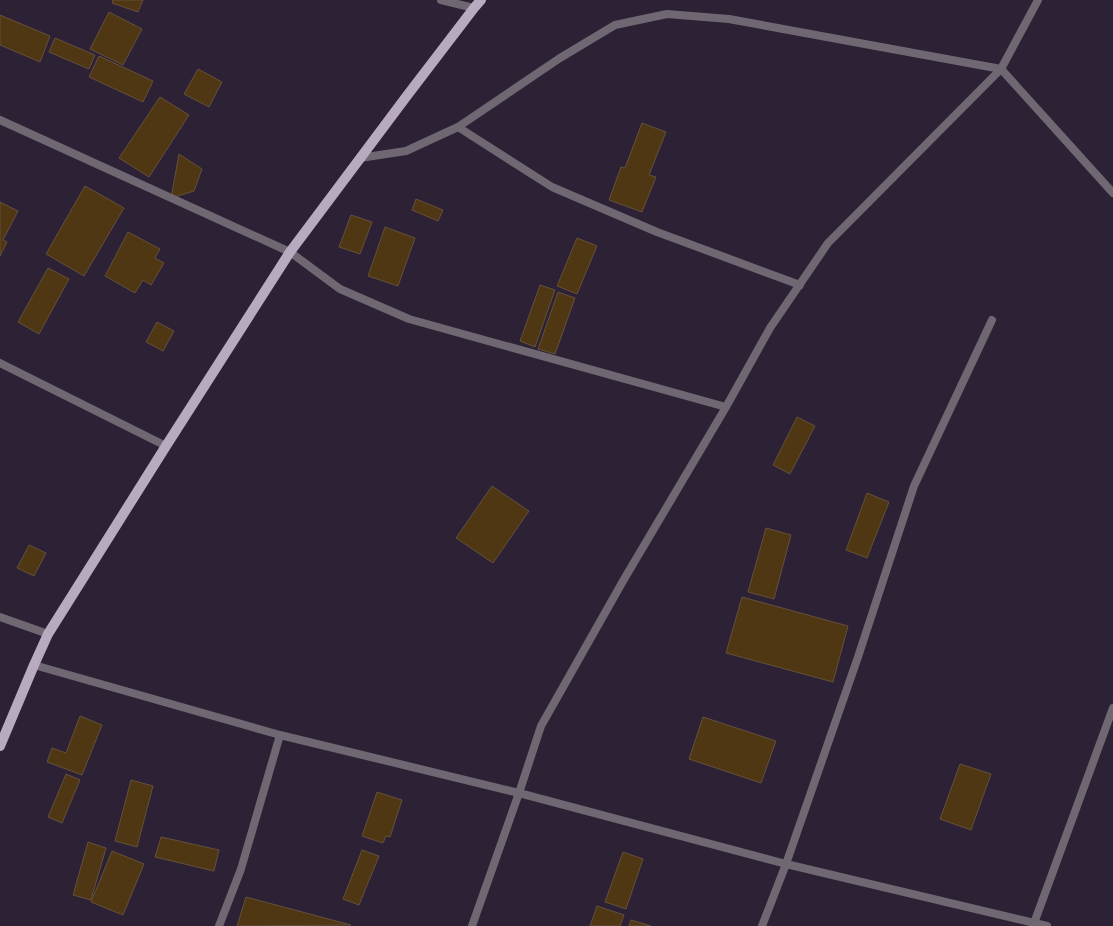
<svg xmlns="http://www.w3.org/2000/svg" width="1113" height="926" font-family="'Fira Sans Condensed',sans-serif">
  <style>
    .building { fill: #503714; stroke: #63513c }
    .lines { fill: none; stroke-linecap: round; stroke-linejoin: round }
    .minor { stroke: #6f6873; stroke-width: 8 }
    .primary { stroke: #b7aac1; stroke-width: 10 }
  </style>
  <rect width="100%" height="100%" fill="#2d2135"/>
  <!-- building -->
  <path class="building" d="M 113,0 L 143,0 L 138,12 L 112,3 Z
    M 109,12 L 142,29 L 123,65 L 90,49 Z
    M 0,15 L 50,36 L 40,62 L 0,45 Z
    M 55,38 L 95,55 L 89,69 L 49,52 Z
    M 99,56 L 153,81 L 143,102 L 89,77 Z
    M 198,69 L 222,82 L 209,107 L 184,94 Z
    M 160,97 L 189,115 L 149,177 L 119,158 Z
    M 642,123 L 666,132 L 649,175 L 656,177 L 642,212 L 609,200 L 621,167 L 625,168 Z
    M 179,154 L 202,169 L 194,191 L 171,198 Z
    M 85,186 L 124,208 L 84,276 L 46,254 Z
    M 416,199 L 443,210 L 438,221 L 412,210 Z
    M 0,202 L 18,211 L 3,240 L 7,242 L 0,256 Z
    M 351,215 L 372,222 L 360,254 L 339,247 Z
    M 385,227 L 415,238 L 398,286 L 368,276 Z
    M 128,232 L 160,249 L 155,258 L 164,263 L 151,285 L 143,280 L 135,293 L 105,276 Z
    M 577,238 L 597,246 L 577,294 L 557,286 Z
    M 48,268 L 69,279 L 39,334 L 18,322 Z
    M 540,285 L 555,290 L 535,347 L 520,341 Z
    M 558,292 L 575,298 L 555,354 L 538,349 Z
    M 157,322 L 174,331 L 163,351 L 146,342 Z
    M 797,417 L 815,426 L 790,474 L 773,465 Z
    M 492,486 L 529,511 L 493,563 L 456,538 Z
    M 867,493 L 889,502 L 867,558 L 846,550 Z
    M 766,528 L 791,535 L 774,599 L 748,592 Z
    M 29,545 L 46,553 L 34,576 L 17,568 Z
    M 742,597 L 848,626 L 833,682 L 726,653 Z
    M 80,716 L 102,725 L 82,775 L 47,762 L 52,748 L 66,753 Z
    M 703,717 L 776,741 L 761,783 L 689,759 Z
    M 960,764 L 991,774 L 971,830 L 940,819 Z
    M 66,774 L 80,780 L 62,823 L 48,817 Z
    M 131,780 L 153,786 L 137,847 L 115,841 Z
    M 377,792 L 402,800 L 390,837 L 386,836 L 383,843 L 362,836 Z
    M 161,837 L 219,850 L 214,871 L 155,857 Z
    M 88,842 L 106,848 L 91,900 L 73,895 Z
    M 362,850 L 379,856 L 359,905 L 343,899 Z
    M 112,851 L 144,864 L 123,915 L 91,902 Z
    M 623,852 L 643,859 L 626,909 L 605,902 Z
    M 246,897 L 351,925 L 237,926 Z
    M 597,906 L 624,915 L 620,926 L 590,926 Z
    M 631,920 L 651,926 L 629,926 Z"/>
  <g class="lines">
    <!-- minor -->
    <path class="minor" d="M 441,0 L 474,8
      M 0,120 L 290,252 L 340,289 L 409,319 L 726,407
      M 458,127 L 552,187 L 657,232 L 800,285
      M 360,158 L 406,151 L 458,127 L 560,58 L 615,25 L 667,14 L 729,19 L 1001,69 L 1113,193
      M 0,363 L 166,446
      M 0,617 L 48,634
      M 34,665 L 280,735 L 519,793 L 786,864 L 1047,926
      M 219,926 L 241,869 L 280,735
      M 472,926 L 519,793 L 541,726 L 623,581 L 726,407 L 770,328 L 828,243 L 1001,69 L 1038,0
      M 762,926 L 786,864 L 858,657 L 914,486 L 992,320
      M 1033,926 L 1113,708"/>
    <!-- primary -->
    <path class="primary" d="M 0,746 L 34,665 L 48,634 L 166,446 L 290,252 L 406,97 L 474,8 L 481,0"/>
  </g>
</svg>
